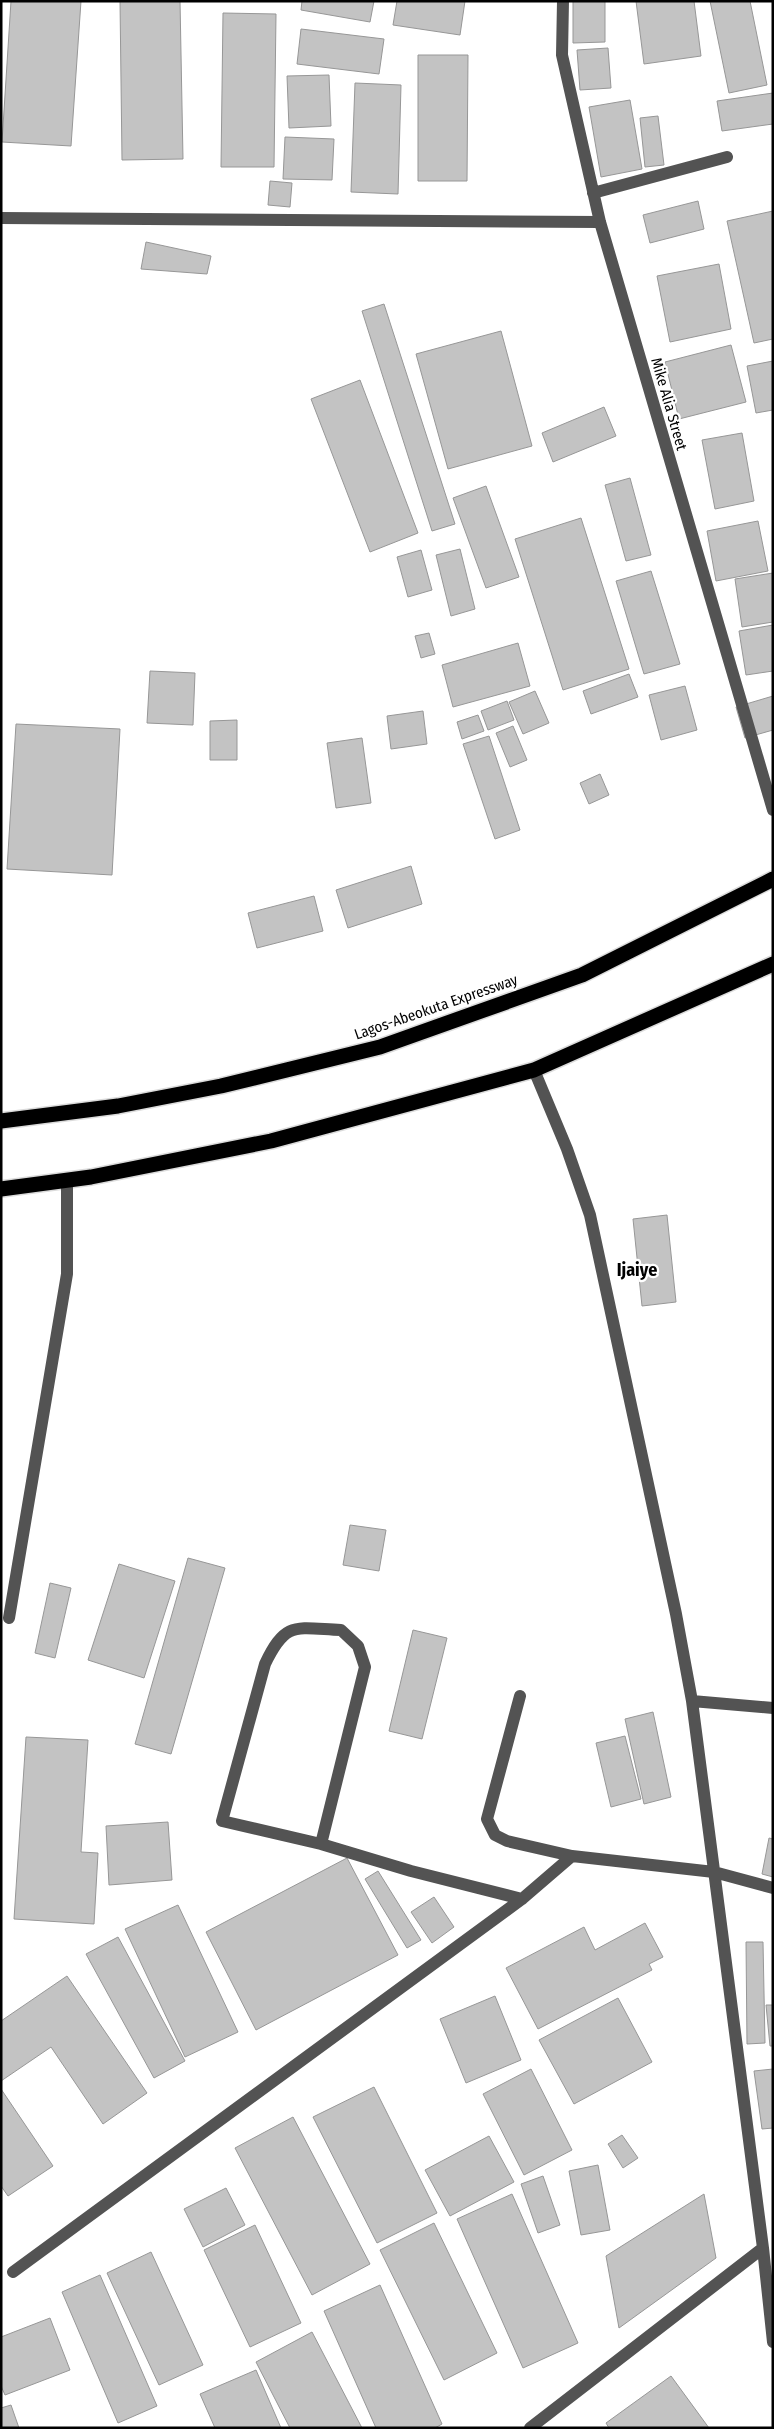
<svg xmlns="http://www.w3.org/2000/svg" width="774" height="2429" font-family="'Fira Sans Condensed',sans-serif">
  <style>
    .building { fill: #c3c3c3; stroke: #979797 }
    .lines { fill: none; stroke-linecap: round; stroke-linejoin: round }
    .highway-casing { stroke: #dbdbdb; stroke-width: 18 }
    .minor { stroke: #535353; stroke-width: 12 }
    .highway { stroke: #000; stroke-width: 15 }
    .labels { text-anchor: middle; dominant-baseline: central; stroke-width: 4.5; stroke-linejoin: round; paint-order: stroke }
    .street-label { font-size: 15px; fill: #000; stroke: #fff }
    .quarter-label { font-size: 18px; font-weight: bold; fill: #000; stroke: #fff }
  </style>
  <rect width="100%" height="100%" fill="#fff"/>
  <!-- building -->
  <path class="building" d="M 11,1 L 81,1 L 71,146 L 2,142 Z
    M 120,1 L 180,1 L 183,159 L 122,160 Z
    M 302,1 L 374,1 L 370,22 L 301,10 Z
    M 397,1 L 465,1 L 460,35 L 393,25 Z
    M 573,1 L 605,1 L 605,42 L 573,43 Z
    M 636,1 L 694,1 L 701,56 L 644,64 Z
    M 710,1 L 750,1 L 767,85 L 729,93 Z
    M 223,13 L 276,14 L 274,167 L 221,167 Z
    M 301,29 L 384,39 L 379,74 L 297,64 Z
    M 608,48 L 611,88 L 580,90 L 577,50 Z
    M 418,55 L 468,55 L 467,181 L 418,181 Z
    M 329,75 L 331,126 L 289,128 L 287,76 Z
    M 355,83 L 401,85 L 398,194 L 351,192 Z
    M 773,93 L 773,124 L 722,131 L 717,101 Z
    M 630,100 L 642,169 L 601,177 L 589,107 Z
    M 658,116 L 664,165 L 645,167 L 640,118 Z
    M 285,137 L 334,139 L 332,180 L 283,179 Z
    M 270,181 L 292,183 L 290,207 L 268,205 Z
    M 698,201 L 704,229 L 650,243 L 643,215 Z
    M 773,211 L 773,339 L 754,343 L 727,221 Z
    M 146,242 L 211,256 L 207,274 L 141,269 Z
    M 719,264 L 731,329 L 670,342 L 657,276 Z
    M 384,304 L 455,524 L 432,531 L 362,311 Z
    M 501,331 L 532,446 L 448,469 L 416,354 Z
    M 731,345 L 746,402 L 679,419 L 665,362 Z
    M 773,361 L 773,410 L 756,413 L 747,366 Z
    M 360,380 L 418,533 L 370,552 L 311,399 Z
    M 604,407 L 616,436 L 553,462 L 542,433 Z
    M 742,433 L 754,501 L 715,509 L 702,440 Z
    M 630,478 L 651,555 L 626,561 L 605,485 Z
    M 486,486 L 519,577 L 486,588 L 453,498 Z
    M 581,518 L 629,669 L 563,690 L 515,539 Z
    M 758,521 L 768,571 L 716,581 L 707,531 Z
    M 460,549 L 475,609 L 451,616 L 436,555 Z
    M 421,550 L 432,590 L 408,597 L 397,557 Z
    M 651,571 L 680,664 L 644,674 L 616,581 Z
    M 773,573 L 773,622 L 742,627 L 735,579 Z
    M 773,625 L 773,671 L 746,675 L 739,631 Z
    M 429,633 L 435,654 L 421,658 L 415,636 Z
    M 518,643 L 530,686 L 453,707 L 442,665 Z
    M 150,671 L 195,673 L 193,725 L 147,723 Z
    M 629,674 L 638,697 L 591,714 L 583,691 Z
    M 685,686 L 697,730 L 661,740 L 649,695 Z
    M 535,691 L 549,723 L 523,734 L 509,702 Z
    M 773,696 L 773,730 L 745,738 L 736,707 Z
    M 507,701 L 514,720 L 488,730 L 481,711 Z
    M 423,711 L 427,744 L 391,749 L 387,716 Z
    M 478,715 L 484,731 L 462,739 L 457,722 Z
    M 237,720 L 237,760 L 210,760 L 210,721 Z
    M 16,724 L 120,729 L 112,875 L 7,869 Z
    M 513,726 L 527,760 L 510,767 L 496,733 Z
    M 489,736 L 520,830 L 495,839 L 463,744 Z
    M 362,738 L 371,803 L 336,808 L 327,743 Z
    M 600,774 L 609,795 L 589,804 L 580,783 Z
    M 411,866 L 422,904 L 348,928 L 336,890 Z
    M 314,896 L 323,931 L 257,948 L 248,913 Z
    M 667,1215 L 676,1302 L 642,1306 L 633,1219 Z
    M 350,1525 L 386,1530 L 379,1571 L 343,1565 Z
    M 188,1558 L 225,1568 L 171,1754 L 135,1744 Z
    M 119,1564 L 175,1581 L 144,1678 L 88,1660 Z
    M 50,1583 L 71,1588 L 55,1658 L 35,1653 Z
    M 413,1630 L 447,1638 L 422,1739 L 389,1731 Z
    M 653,1712 L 671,1797 L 644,1804 L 625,1719 Z
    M 625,1736 L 641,1799 L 611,1807 L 596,1743 Z
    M 26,1737 L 88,1740 L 81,1852 L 98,1853 L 94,1924 L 14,1919 Z
    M 168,1822 L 172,1880 L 109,1885 L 106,1826 Z
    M 769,1838 L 773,1839 L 773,1877 L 762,1874 Z
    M 347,1858 L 398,1955 L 256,2030 L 206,1932 Z
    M 378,1871 L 421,1940 L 407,1948 L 365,1879 Z
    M 434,1897 L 454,1927 L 432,1943 L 411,1912 Z
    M 178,1905 L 238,2032 L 185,2057 L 125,1929 Z
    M 645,1923 L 663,1957 L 649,1964 L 652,1970 L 538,2029 L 506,1968 L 584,1927 L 595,1950 Z
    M 118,1937 L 185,2061 L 154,2078 L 86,1954 Z
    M 746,1942 L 763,1942 L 765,2043 L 747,2044 Z
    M 67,1976 L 147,2093 L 103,2124 L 51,2047 L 1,2081 L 1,2021 Z
    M 495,1996 L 521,2060 L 466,2083 L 440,2019 Z
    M 618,1998 L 652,2062 L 574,2104 L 539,2040 Z
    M 766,2005 L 773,2005 L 773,2046 L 770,2046 Z
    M 531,2069 L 572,2150 L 524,2175 L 483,2094 Z
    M 773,2069 L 773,2128 L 762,2129 L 754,2071 Z
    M 374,2087 L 437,2213 L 377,2243 L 313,2117 Z
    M 1,2089 L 53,2166 L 8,2196 L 1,2186 Z
    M 293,2117 L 370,2264 L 312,2295 L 235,2148 Z
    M 622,2135 L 638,2158 L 623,2168 L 608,2144 Z
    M 489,2136 L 514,2182 L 450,2216 L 425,2170 Z
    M 598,2165 L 610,2230 L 581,2235 L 569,2171 Z
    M 543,2176 L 560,2225 L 538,2233 L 521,2184 Z
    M 226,2188 L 245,2225 L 203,2247 L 184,2209 Z
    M 512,2194 L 578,2343 L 523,2368 L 457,2219 Z
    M 704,2194 L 716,2258 L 619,2328 L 606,2256 Z
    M 434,2223 L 497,2353 L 444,2380 L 380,2250 Z
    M 255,2225 L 301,2323 L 250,2347 L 204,2250 Z
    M 151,2252 L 203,2365 L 159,2385 L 107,2273 Z
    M 100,2275 L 157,2406 L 118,2423 L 62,2292 Z
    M 380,2285 L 442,2424 L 435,2428 L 376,2428 L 324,2311 Z
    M 50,2318 L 70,2370 L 5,2395 L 1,2386 L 1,2337 Z
    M 312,2332 L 362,2428 L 290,2428 L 256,2362 Z
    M 256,2370 L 281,2428 L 215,2428 L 200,2394 Z
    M 671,2376 L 709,2428 L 609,2428 L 606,2423 Z
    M 11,2405 L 19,2428 L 1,2428 L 1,2408 Z"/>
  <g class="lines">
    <defs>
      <path id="highway" d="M 1,1121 L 118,1106 L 221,1086 L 380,1047 L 582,975 L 773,879
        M 1,1189 L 91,1177 L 271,1141 L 534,1070 L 773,964"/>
    </defs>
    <!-- highway casing -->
    <use href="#highway" class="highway-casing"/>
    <!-- minor -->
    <path class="minor" d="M 563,1 L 562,55 L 600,222 L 773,810
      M 593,193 L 727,157
      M 1,218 L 600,222
      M 534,1070 L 567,1149 L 590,1215 L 676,1614 L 692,1701 L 763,2248 L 773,2342
      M 9,1618 L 67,1274 L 67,1180
      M 520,1696 L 487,1819 L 495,1835 L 507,1841 L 572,1856
      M 692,1701 L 773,1708
      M 321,1844 L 365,1667 L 358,1646 L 341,1630 C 296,1628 286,1620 265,1664 L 222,1821 L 321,1844 L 411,1871 L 522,1899
      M 13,2272 L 522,1899 L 572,1856 L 714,1872 L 773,1888
      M 530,2428 L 763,2248"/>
    <!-- highway -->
    <use href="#highway" class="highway"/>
  </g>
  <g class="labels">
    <!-- street labels -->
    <g class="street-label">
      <text transform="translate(669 404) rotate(74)">Mike Alia Street</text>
      <text transform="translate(436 1007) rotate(-19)">Lagos-Abeokuta Expressway</text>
    </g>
    <!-- quarter labels -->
    <g class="quarter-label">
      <text x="637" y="1270">Ijaiye</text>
    </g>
  </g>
  <!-- border -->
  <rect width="774" height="2429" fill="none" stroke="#000000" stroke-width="5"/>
</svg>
